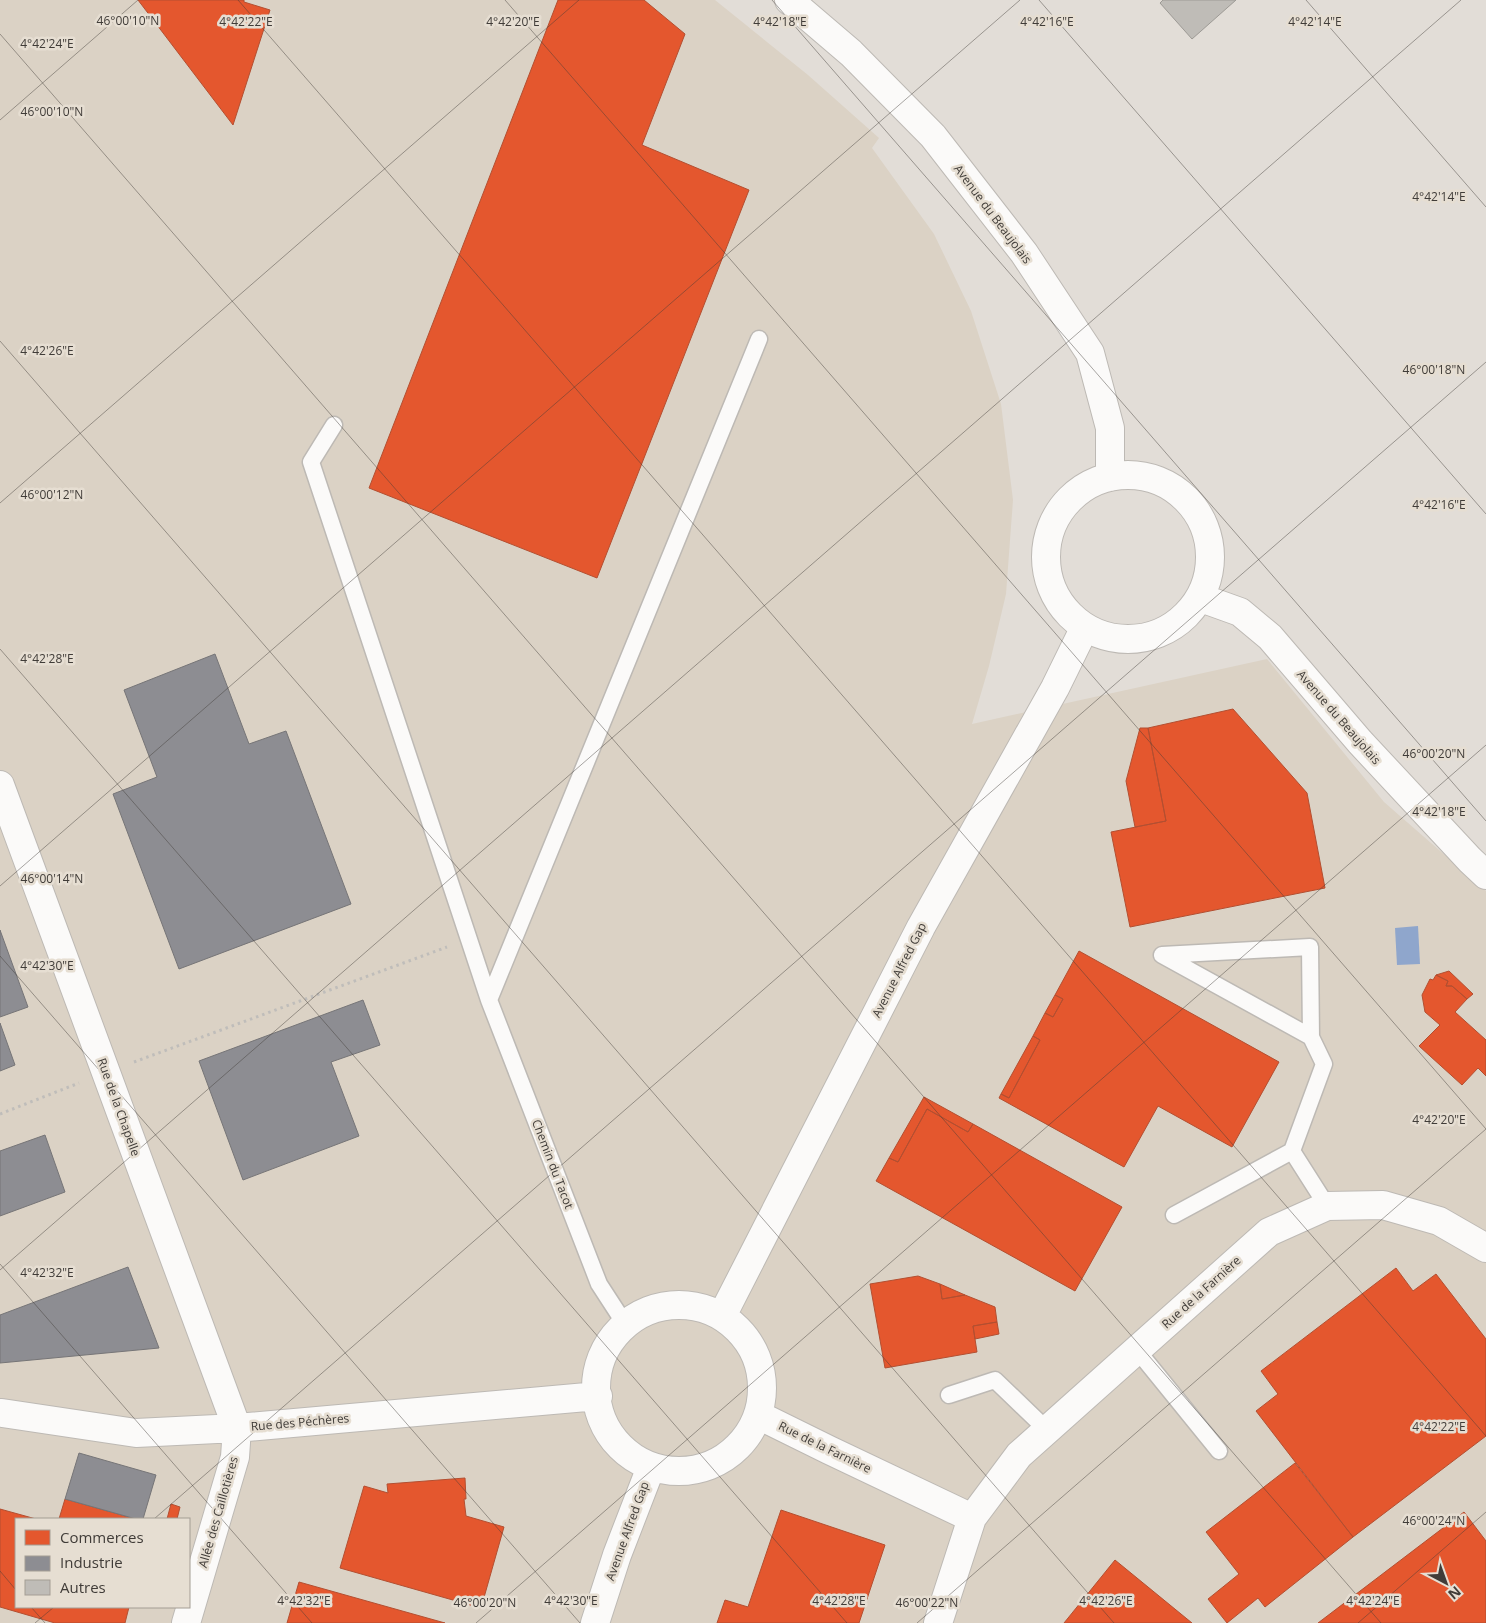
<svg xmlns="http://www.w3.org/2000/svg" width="1486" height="1623" font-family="'Open Sans',sans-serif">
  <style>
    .built { fill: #dbd2c5; fill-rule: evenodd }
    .water { fill: #8fa6cc }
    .shops { fill: #e4572e; stroke: #b34f31 }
    .industry { fill: #8d8d92; stroke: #767577 }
    .building { fill: #bfbcb7; stroke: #9d9a95 }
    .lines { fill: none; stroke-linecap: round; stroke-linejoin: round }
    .service-casing { stroke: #bdb9b4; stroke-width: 19 }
    .minor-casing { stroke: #bdb9b4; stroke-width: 30 }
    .secondary-casing { stroke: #bdb9b4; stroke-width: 30 }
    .path { stroke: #bfbdba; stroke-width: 3; stroke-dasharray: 2.5 4; stroke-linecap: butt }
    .service { stroke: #fbfaf9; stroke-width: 16 }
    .minor { stroke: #fbfaf9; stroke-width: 28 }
    .secondary { stroke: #fbfaf9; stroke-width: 28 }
    .ticks { fill: none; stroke: #403c38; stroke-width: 1; stroke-opacity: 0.45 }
    .labels { text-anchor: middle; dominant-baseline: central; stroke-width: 5; stroke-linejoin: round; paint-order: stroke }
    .street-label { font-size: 12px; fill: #403c38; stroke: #e6ded2 }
    .ticks-label { font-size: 12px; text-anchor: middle; fill: #403c38; stroke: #e6ded2; stroke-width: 5; stroke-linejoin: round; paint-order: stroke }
  </style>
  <rect width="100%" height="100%" fill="#e2ddd7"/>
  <!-- built -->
  <path class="built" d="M 0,0 L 715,0 L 808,75 L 879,138 L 872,148 L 934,234 L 971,311 L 1001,404 L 1013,500 L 1006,594 L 989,666 L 972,724 L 1267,659 L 1384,802 L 1486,891 L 1486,1623 L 0,1623 ZM 16,1519 L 189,1519 L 189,1607 L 16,1607 Z"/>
  <!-- water -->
  <path class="water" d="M 1418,926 L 1420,964 L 1397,965 L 1395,928 Z"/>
  <!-- shops -->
  <path class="shops" d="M 138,0 L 244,0 L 244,2 L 270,10 L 233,125 Z
    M 558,0 L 644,0 L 685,34 L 642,145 L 749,190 L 597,578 L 369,488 Z
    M 1233,709 L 1307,793 L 1325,888 L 1130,927 L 1111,832 L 1166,821 L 1148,728 Z
    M 1140,728 L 1148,728 L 1166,821 L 1135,827 L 1126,781 Z
    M 1079,951 L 1279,1062 L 1232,1147 L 1158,1106 L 1124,1167 L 999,1098 L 1001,1094 L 1009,1098 L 1040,1040 L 1033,1036 L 1045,1013 L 1053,1017 L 1063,999 L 1055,995 Z
    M 1449,971 L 1473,994 L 1467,999 L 1452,986 L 1446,986 L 1448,981 L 1436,975 Z
    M 1436,975 L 1448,981 L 1446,986 L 1452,986 L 1467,999 L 1455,1012 L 1486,1040 L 1486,1076 L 1478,1068 L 1462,1085 L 1419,1046 L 1440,1025 L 1425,1012 L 1422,995 L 1430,979 L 1433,980 Z
    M 1055,995 L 1063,999 L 1053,1017 L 1045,1013 Z
    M 1033,1036 L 1040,1040 L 1009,1098 L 1001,1094 Z
    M 924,1097 L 973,1124 L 968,1132 L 927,1109 L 898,1162 L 889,1158 Z
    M 927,1109 L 968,1132 L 973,1124 L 1122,1207 L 1075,1291 L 876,1181 L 889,1158 L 898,1162 Z
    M 1396,1268 L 1413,1291 L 1436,1274 L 1486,1339 L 1486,1436 L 1353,1537 L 1256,1411 L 1278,1394 L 1261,1371 Z
    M 918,1276 L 940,1284 L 942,1299 L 965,1295 L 995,1307 L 997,1322 L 973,1326 L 977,1352 L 885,1368 L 870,1284 Z
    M 940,1284 L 965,1295 L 942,1299 Z
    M 997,1322 L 999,1334 L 975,1339 L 973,1326 Z
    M 1295,1463 L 1353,1537 L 1265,1607 L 1258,1598 L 1227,1623 L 1208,1599 L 1239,1574 L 1206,1532 Z
    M 465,1478 L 466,1499 L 464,1499 L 466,1516 L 504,1527 L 481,1608 L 340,1568 L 364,1486 L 388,1493 L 387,1484 Z
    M 65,1499 L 136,1519 L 59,1519 Z
    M 171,1504 L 180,1507 L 177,1519 L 167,1519 Z
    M 0,1509 L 36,1519 L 16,1519 L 16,1607 L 129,1607 L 125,1623 L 55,1623 L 0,1607 Z
    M 781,1510 L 885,1545 L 859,1623 L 717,1623 L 725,1600 L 748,1607 Z
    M 1464,1512 L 1486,1541 L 1486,1623 L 1318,1623 Z
    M 1115,1560 L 1192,1623 L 1064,1623 Z
    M 299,1582 L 445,1623 L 287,1623 Z"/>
  <!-- industry -->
  <path class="industry" d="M 215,654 L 249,744 L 286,731 L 351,904 L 179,969 L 113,794 L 157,777 L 124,690 Z
    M 0,930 L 28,1007 L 0,1017 Z
    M 363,1000 L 380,1045 L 331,1062 L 359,1136 L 243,1180 L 199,1061 Z
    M 0,1023 L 15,1065 L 0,1071 Z
    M 45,1135 L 65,1192 L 0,1216 L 0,1151 Z
    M 128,1267 L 159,1348 L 0,1363 L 0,1315 Z
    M 79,1453 L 156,1475 L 143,1519 L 136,1519 L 65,1499 Z"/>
  <!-- building -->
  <path class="building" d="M 1163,0 L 1236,0 L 1192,39 L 1160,3 Z"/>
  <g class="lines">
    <defs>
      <path id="service" d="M 334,425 L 311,462 L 489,1000 L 599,1284 L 625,1324
        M 1162,955 L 1311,1037 L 1324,1064 L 1292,1151 L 1327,1206
        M 1162,955 L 1310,947 L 1311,1037
        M 489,1000 L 759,339
        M 1174,1215 L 1292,1151
        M 1137,1350 L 1219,1451
        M 949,1395 L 995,1380 L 1047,1430"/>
      <path id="minor" d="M 0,785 L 237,1428 L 235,1457 L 186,1623
        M596 1388a83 83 0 1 1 166 0a83 83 0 1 1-166 0Z
        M 722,1316 L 921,927 L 1055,688 L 1084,629
        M 2,1413 L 136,1433 L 237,1428 L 598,1396
        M 758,1415 L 829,1450 L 972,1518
        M 595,1623 L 617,1555 L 651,1467
        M 938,1623 L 972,1518 L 1019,1455 L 1269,1232 L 1327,1206 L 1383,1205 L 1439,1221 L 1486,1248"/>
      <path id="secondary" d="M 789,0 L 851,53 L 933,136 L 1024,253 L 1090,353 L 1110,428 L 1110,477
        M1046 557a82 82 0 1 1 164 0a82 82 0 1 1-164 0Z
        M 1201,598 L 1240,612 L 1270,637 L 1360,742 L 1470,860 L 1486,875"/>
    </defs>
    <!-- service casing -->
    <use href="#service" class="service-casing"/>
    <!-- minor casing -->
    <use href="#minor" class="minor-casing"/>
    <!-- secondary casing -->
    <use href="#secondary" class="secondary-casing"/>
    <!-- path -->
    <path class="path" d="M 134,1062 L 447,947
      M 0,1114 L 79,1083"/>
    <!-- service -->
    <use href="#service" class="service"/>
    <!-- minor -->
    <use href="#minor" class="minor"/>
    <!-- secondary -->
    <use href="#secondary" class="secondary"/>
  </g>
  <!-- ticks -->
  <path class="ticks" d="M 238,0 L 1486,1436M 505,0 L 1486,1129M 772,0 L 1486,821M 1039,0 L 1486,514M 1306,0 L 1486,207M 0,34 L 1381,1623M 0,120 L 138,0M 0,341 L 1114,1623M 0,503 L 579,0M 0,649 L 847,1623M 0,886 L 1020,0M 0,956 L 580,1623M 0,1264 L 312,1623M 0,1270 L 1461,0M 154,1519 L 1486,362M 0,1571 L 16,1590M 31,1607 L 45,1623M 35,1623 L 54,1607M 476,1623 L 1486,745M 917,1623 L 1486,1129M 1358,1623 L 1486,1512"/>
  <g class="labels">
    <!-- street labels -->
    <g class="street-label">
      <text transform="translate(993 214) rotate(53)">Avenue du Beaujolais</text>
      <text transform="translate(1339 717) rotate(49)">Avenue du Beaujolais</text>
      <text transform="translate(899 970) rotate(-63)">Avenue Alfred Gap</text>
      <text transform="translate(119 1107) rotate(70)">Rue de la Chapelle</text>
      <text transform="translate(553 1164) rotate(69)">Chemin du Tacot</text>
      <text transform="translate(1201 1292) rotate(-42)">Rue de la Farnière</text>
      <text transform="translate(300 1422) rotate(-5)">Rue des Péchères</text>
      <text transform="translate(825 1447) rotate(26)">Rue de la Farnière</text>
      <text transform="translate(218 1512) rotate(-74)">Allée des Caillotières</text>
      <text transform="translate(627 1531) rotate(-70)">Avenue Alfred Gap</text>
    </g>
  </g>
  <g class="ticks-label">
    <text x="128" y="25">46°00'10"N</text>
    <text x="246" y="26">4°42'22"E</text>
    <text x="513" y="26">4°42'20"E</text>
    <text x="1047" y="26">4°42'16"E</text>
    <text x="780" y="26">4°42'18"E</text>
    <text x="1315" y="26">4°42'14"E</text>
    <text x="47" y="48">4°42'24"E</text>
    <text x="52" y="116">46°00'10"N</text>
    <text x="1439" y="201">4°42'14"E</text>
    <text x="47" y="355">4°42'26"E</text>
    <text x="1434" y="374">46°00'18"N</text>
    <text x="52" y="499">46°00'12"N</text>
    <text x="1439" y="509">4°42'16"E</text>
    <text x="47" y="663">4°42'28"E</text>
    <text x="1434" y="758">46°00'20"N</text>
    <text x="1439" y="816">4°42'18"E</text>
    <text x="52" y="883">46°00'14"N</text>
    <text x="47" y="970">4°42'30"E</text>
    <text x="1439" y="1124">4°42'20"E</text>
    <text x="47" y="1277">4°42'32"E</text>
    <text x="1439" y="1431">4°42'22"E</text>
    <text x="1434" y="1525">46°00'24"N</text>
    <text x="304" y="1605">4°42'32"E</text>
    <text x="571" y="1605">4°42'30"E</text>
    <text x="839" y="1605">4°42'28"E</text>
    <text x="1106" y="1605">4°42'26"E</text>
    <text x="1373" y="1605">4°42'24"E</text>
    <text x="485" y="1607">46°00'20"N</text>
    <text x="927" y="1607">46°00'22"N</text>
  </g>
  <!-- legend -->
  <rect x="15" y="1518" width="175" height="90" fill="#e6ded2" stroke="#a49d94"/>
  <rect x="25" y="1530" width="25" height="15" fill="#e4572e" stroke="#a49d94"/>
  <text x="60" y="1543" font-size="15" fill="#403c38">Commerces</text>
  <rect x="25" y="1556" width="25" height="15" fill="#8d8d92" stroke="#a49d94"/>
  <text x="60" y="1568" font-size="15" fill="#403c38">Industrie</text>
  <rect x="25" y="1580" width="25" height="15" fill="#bfbcb7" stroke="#a49d94"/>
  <text x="60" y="1593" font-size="15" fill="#403c38">Autres</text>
  <!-- north arrow -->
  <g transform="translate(1446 1583) rotate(139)" stroke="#e6ded2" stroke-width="4" paint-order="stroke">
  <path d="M0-4L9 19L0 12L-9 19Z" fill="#403c38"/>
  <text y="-8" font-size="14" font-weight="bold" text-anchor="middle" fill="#403c38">N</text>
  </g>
</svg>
